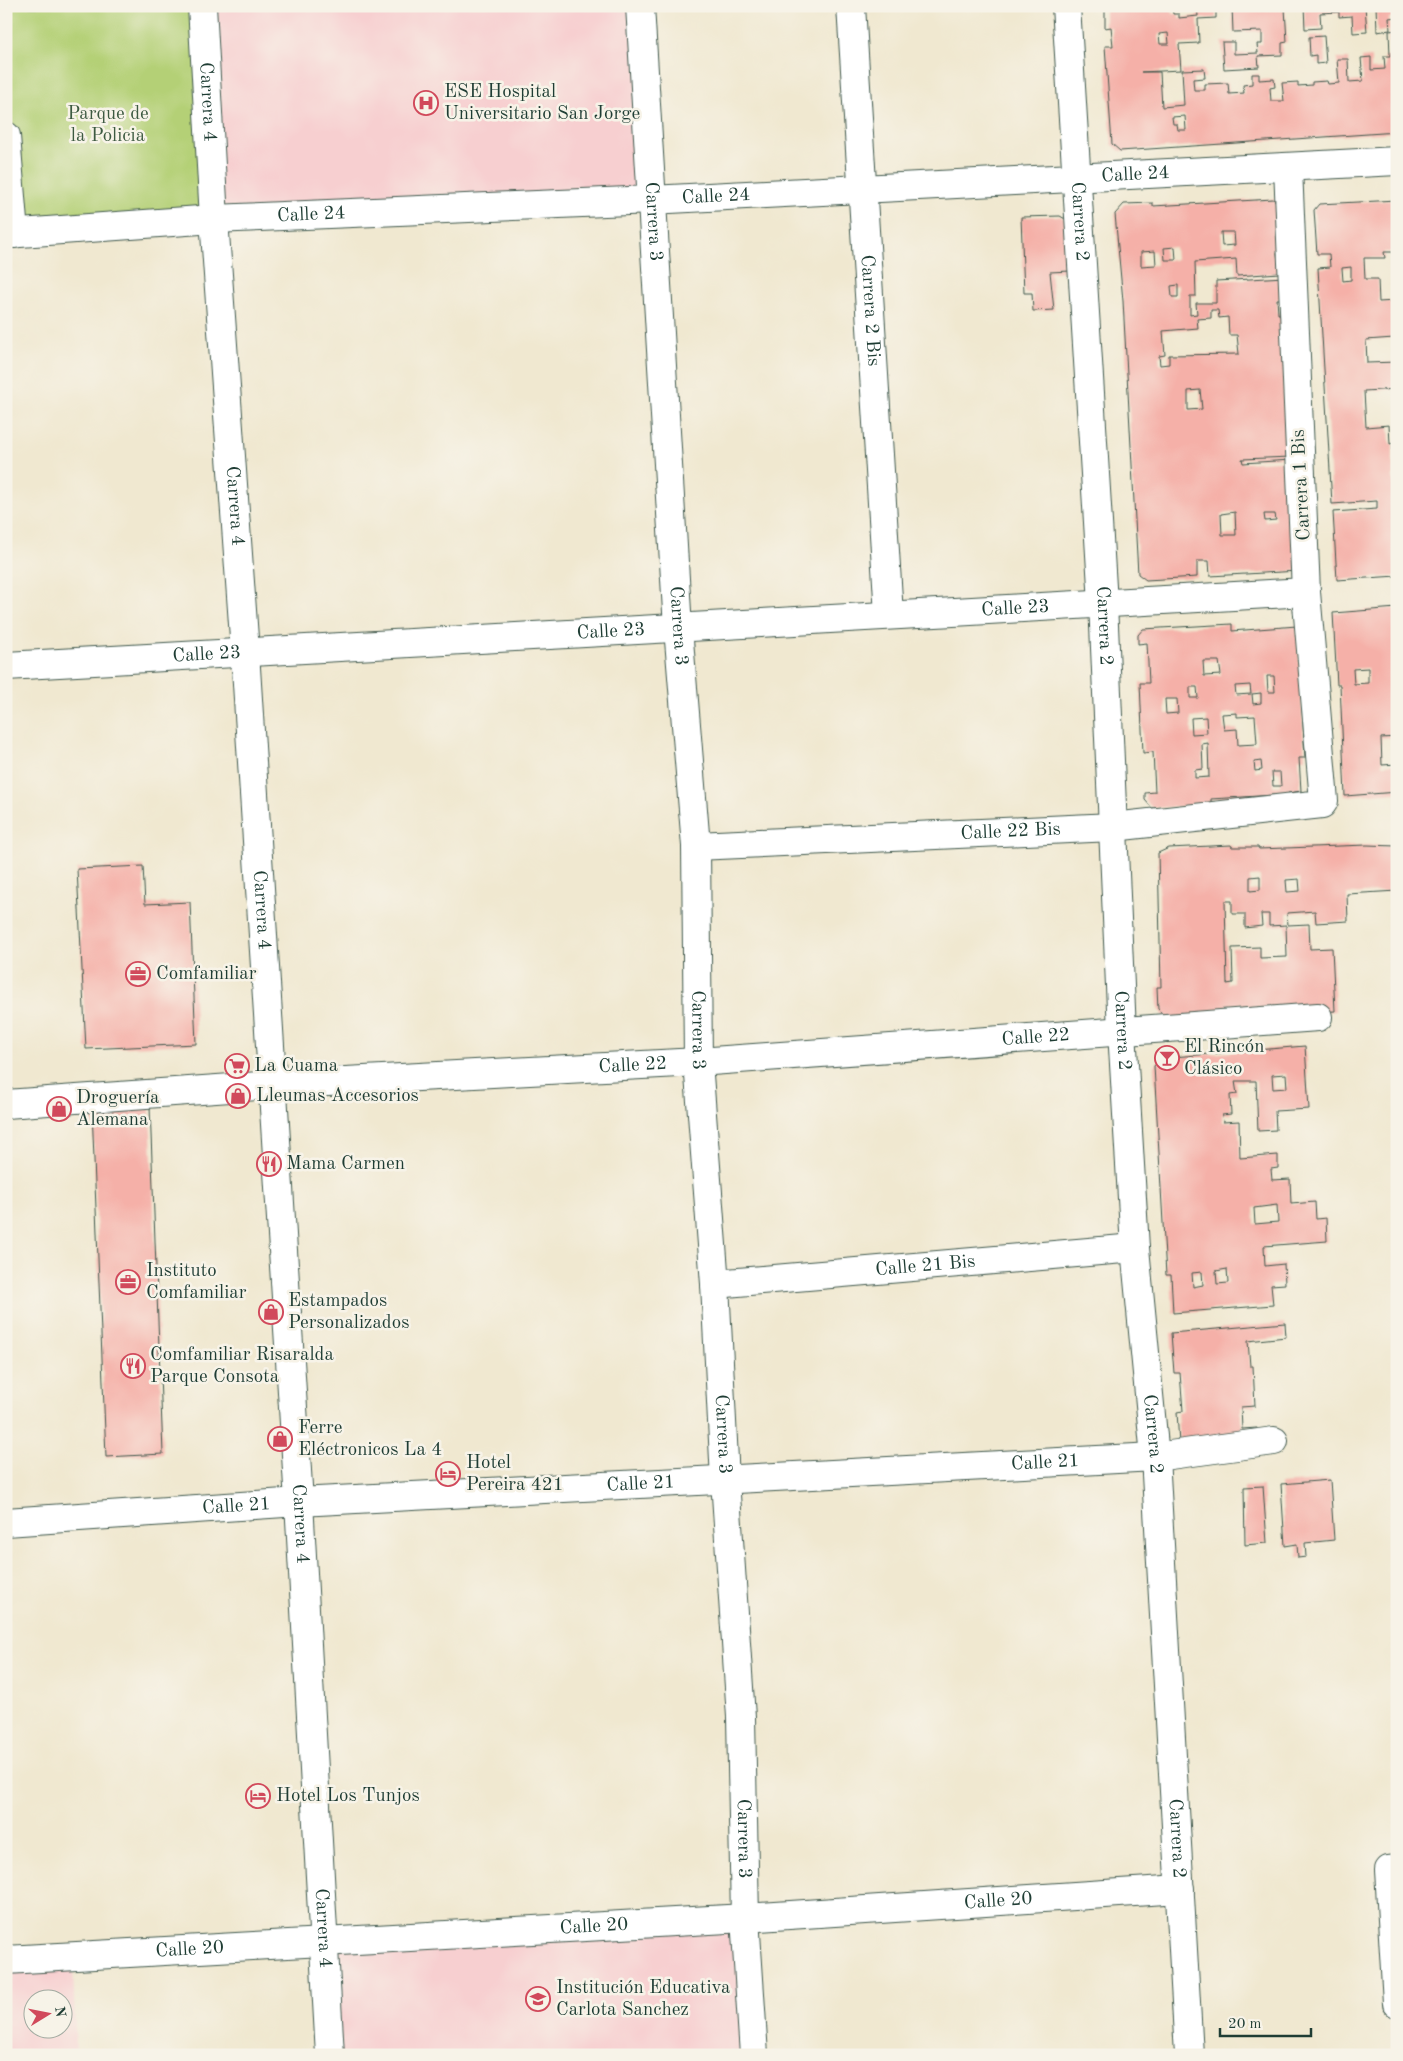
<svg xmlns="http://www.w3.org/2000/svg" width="1403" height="2061" font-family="'Old Standard TT',serif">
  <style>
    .built { fill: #f7cfd0; fill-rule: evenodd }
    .green { fill: #b4d076; stroke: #6a8655 }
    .building { fill: #f5b0a8; fill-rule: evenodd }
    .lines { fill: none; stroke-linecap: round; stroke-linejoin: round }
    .minor-casing { stroke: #3e574b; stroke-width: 30 }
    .major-casing { stroke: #3e574b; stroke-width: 30 }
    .minor { stroke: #fff; stroke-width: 28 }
    .major { stroke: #fff; stroke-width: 28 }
    .labels { text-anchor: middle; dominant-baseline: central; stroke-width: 5; stroke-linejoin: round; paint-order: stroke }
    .poi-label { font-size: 19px; fill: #1f3d34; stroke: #f7f3e8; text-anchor: start }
    .street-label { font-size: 19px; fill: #1f3d34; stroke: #f7f3e8 }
    .park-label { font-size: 19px; fill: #3d5a41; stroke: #f7f3e8 }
  </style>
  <rect width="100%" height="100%" fill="#f7f3e8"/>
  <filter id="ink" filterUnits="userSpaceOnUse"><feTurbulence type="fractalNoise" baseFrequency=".02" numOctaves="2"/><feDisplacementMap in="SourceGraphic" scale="10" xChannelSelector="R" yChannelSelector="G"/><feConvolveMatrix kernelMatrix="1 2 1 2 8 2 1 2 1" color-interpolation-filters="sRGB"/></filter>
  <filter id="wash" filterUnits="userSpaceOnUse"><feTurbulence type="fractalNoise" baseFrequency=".0096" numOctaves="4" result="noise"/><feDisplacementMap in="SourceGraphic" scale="20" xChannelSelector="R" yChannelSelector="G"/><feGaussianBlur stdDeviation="1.12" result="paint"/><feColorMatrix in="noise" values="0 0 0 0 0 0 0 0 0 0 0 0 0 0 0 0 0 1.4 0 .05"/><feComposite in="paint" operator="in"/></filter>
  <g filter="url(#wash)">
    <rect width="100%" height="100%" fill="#f0e8d0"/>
    <!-- built -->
    <path class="built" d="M 202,6 L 640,6 L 651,200 L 214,219 Z
      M 745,1918 L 754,2055 L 330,2055 L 323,1943 Z
      M 73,1964 L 76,2055 L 6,2055 L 6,1969 ZM 32,1998 L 62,1998 L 62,2028 L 32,2028 Z"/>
    <!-- green -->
    <path class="green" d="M 6,6 L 202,6 L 214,219 L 14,234 L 6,136 Z"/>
    <g id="blocks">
      <!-- building -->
      <path class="building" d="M 1105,6 L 1172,6 L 1173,14 L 1179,14 L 1179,18 L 1198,16 L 1197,6 L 1216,6 L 1216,18 L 1198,19 L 1199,43 L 1179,44 L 1181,70 L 1141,72 L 1160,72 L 1162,107 L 1184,105 L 1182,70 L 1204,69 L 1205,78 L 1193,79 L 1194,90 L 1205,90 L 1205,84 L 1228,83 L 1229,94 L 1244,93 L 1243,85 L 1252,84 L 1252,74 L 1259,74 L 1259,80 L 1274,79 L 1275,87 L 1270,88 L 1271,101 L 1284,101 L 1282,83 L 1298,82 L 1298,86 L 1312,85 L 1312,82 L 1327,81 L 1328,84 L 1339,83 L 1337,59 L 1348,59 L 1349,82 L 1363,81 L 1361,58 L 1371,57 L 1371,70 L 1385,69 L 1384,56 L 1390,56 L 1389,31 L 1397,30 L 1397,55 L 1395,55 L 1397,61 L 1397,132 L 1120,151 L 1112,144 L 1105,46 L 1113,46 L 1111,27 L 1105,28 ZM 1168,33 L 1169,44 L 1160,44 L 1159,34 ZM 1185,116 L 1186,130 L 1178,130 L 1177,124 L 1173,124 L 1172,117 Z
        M 1232,6 L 1291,6 L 1285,8 L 1287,42 L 1282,43 L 1282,55 L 1258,56 L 1259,67 L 1224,69 L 1222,42 L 1234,42 L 1234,54 L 1258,53 L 1257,44 L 1262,44 L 1262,31 L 1233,32 Z
        M 1304,6 L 1365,6 L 1367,32 L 1353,33 L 1352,16 L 1339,17 L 1339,12 L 1320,13 L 1321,28 L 1305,29 Z
        M 1376,6 L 1397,6 L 1397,17 L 1389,18 L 1390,30 L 1377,32 Z
        M 1324,36 L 1326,63 L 1316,64 L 1316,55 L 1310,56 L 1309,37 Z
        M 1273,199 L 1281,205 L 1283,253 L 1277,253 L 1279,273 L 1237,276 L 1236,259 L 1195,262 L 1196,296 L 1190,296 L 1190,315 L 1197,314 L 1196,303 L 1216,303 L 1216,281 L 1284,277 L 1285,299 L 1277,299 L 1278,314 L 1285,314 L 1291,457 L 1242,459 L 1243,463 L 1291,460 L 1299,571 L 1210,576 L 1209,561 L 1197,561 L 1197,577 L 1146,580 L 1138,574 L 1123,301 L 1115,214 L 1124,204 L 1153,203 L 1153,206 ZM 1221,232 L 1234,232 L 1235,245 L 1222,246 ZM 1175,247 L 1176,260 L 1165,260 L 1164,248 ZM 1155,251 L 1156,265 L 1141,266 L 1141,252 ZM 1178,285 L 1178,297 L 1172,297 L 1171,286 ZM 1211,310 L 1218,310 L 1219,318 L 1228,317 L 1229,335 L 1237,335 L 1239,354 L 1169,355 L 1169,364 L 1160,365 L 1159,356 L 1165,355 L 1163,331 L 1198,328 L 1197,319 L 1211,318 ZM 1200,390 L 1202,409 L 1188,410 L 1188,391 ZM 1235,512 L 1236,535 L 1222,535 L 1221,514 ZM 1264,514 L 1275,514 L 1276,520 L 1265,521 Z
        M 1397,200 L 1397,268 L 1394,268 L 1393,252 L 1384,252 L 1385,258 L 1364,258 L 1365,279 L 1378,279 L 1379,302 L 1395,301 L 1394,338 L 1366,340 L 1367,363 L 1397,362 L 1397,389 L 1364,391 L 1366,427 L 1389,425 L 1390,444 L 1393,443 L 1393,482 L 1397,482 L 1397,576 L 1337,580 L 1333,512 L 1377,509 L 1377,501 L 1332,504 L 1318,268 L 1330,267 L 1329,254 L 1317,254 L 1314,210 L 1319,204 ZM 1351,267 L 1351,280 L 1343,281 L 1342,268 Z
        M 1060,216 L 1067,220 L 1070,271 L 1050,272 L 1054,310 L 1033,311 L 1032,293 L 1024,293 L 1021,217 Z
        M 1397,608 L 1397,737 L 1381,738 L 1382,765 L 1397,764 L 1397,792 L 1345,796 L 1340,685 L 1337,685 L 1333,613 ZM 1368,668 L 1368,683 L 1354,684 L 1353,669 Z
        M 1232,624 L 1232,631 L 1297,626 L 1305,758 L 1299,758 L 1301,791 L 1288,793 L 1288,796 L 1274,798 L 1274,795 L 1211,799 L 1211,805 L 1152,808 L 1145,800 L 1145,793 L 1155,792 L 1153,752 L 1143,753 L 1140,683 L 1149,683 L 1147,643 L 1138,644 L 1138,635 L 1143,629 ZM 1203,661 L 1219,661 L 1221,675 L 1204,676 ZM 1267,676 L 1274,676 L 1275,692 L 1268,692 ZM 1250,685 L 1251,694 L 1236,695 L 1235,686 ZM 1190,687 L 1197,687 L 1198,698 L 1190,698 ZM 1261,693 L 1261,703 L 1253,704 L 1252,694 ZM 1165,699 L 1177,699 L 1178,713 L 1166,714 ZM 1237,713 L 1237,717 L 1255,716 L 1257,744 L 1238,745 L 1237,729 L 1224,730 L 1222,714 ZM 1206,717 L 1207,733 L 1192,734 L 1191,718 ZM 1208,743 L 1209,777 L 1195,778 L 1195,770 L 1203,769 L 1202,744 ZM 1261,761 L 1262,770 L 1255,771 L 1254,762 ZM 1272,772 L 1280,772 L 1281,786 L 1273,786 Z
        M 1231,845 L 1232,847 L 1258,847 L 1259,849 L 1367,845 L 1396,846 L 1397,891 L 1347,894 L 1348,921 L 1316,923 L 1315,911 L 1287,913 L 1288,925 L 1309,924 L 1310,949 L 1332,948 L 1335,1011 L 1169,1021 L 1158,1009 L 1157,987 L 1161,987 L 1158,853 L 1169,848 ZM 1260,876 L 1260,890 L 1250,891 L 1250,877 ZM 1299,879 L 1300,891 L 1287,892 L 1286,880 ZM 1225,901 L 1232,901 L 1232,914 L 1245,914 L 1245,928 L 1262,926 L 1261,914 L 1269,914 L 1269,926 L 1286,925 L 1287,957 L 1260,958 L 1260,947 L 1232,948 L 1233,983 L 1227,984 Z
        M 143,866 L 145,904 L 190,902 L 196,1044 L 86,1049 L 77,869 Z
        M 1305,1046 L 1309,1109 L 1275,1111 L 1276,1130 L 1258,1131 L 1256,1081 L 1235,1081 L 1237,1094 L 1230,1095 L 1231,1114 L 1222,1115 L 1223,1122 L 1239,1121 L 1240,1158 L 1278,1155 L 1278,1168 L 1271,1169 L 1272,1180 L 1290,1179 L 1291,1204 L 1315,1202 L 1316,1219 L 1326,1218 L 1327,1241 L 1264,1246 L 1265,1266 L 1284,1264 L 1285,1284 L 1271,1285 L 1273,1305 L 1173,1313 L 1171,1275 L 1166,1275 L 1154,1066 L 1161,1058 ZM 1286,1074 L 1287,1088 L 1273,1089 L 1272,1075 ZM 1277,1205 L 1278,1222 L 1255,1224 L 1254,1208 ZM 1227,1269 L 1228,1283 L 1217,1284 L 1216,1271 ZM 1202,1272 L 1203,1285 L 1193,1287 L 1192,1273 Z
        M 150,1107 L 163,1454 L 106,1457 L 92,1109 Z
        M 1285,1323 L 1286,1337 L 1248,1341 L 1250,1366 L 1253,1366 L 1255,1406 L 1241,1407 L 1242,1429 L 1257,1428 L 1258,1443 L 1179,1444 L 1177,1412 L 1183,1411 L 1180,1373 L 1174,1373 L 1171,1333 Z
        M 1330,1480 L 1334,1540 L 1305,1543 L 1306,1557 L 1298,1558 L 1297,1544 L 1285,1546 L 1281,1484 Z
        M 1263,1486 L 1267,1543 L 1245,1545 L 1244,1487 Z"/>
    </g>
  </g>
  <g filter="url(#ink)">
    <use href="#blocks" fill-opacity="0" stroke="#3e574b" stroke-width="1"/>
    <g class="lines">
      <defs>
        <g id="minor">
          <path id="s1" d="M 640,6 L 678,628 L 696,846 L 698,1062 L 715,1284 L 725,1480 L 741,1717 L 745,1918 L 754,2055"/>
          <path id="s2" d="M 851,6 L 889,615"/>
          <path id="s3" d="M 1066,6 L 1103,603 L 1122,1031 L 1135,1248 L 1155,1457 L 1189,2055"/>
          <path d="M 6,136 L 14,234"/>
          <path id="s4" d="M 6,234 L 214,219 L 651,200 L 1397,161"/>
          <path id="s5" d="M 6,666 L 1306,592"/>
          <path id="s6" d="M 696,846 L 1113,827 L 1322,804 L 1324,801 L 1306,592 L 1288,168"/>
          <path id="s7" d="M 6,1104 L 272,1085 L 698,1062 L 1318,1017"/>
          <path id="s8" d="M 715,1284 L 1135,1248"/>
          <path id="s9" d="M 6,1522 L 299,1502 L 1155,1457 L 1274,1441"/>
          <path d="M 1397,1869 L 1389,1870 L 1397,2003"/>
          <path id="s10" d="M 6,1960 L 745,1918 L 1180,1889"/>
        </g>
        <g id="major">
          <path id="s11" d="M 202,6 L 214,219 L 245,652 L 299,1502 L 330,2055"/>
        </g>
      </defs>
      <!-- minor casing -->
      <use href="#minor" class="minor-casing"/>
      <!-- major casing -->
      <use href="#major" class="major-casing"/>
      <!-- minor -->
      <use href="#minor" class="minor"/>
      <!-- major -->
      <use href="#major" class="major"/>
    </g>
  </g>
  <!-- icons -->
  <defs>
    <symbol id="hospital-ring" viewBox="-11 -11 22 22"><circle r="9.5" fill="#f7f3e8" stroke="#d1495b" stroke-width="1.5"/><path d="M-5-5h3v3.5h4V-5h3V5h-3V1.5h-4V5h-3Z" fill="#d1495b"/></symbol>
    <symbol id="office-ring" viewBox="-11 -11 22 22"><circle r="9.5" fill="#f7f3e8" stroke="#d1495b" stroke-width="1.5"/><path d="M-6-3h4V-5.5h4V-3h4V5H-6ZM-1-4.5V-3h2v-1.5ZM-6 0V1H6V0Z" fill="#d1495b"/></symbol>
    <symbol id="bar-ring" viewBox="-11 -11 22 22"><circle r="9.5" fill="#f7f3e8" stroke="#d1495b" stroke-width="1.5"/><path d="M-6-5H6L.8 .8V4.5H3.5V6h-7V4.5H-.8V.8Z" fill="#d1495b"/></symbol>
    <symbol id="supermarket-ring" viewBox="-11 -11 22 22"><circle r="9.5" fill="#f7f3e8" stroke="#d1495b" stroke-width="1.5"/><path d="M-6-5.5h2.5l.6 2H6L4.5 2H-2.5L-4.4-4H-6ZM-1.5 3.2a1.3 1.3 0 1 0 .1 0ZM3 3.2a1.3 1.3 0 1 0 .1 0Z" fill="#d1495b"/></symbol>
    <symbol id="shop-ring" viewBox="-11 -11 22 22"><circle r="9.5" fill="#f7f3e8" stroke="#d1495b" stroke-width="1.5"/><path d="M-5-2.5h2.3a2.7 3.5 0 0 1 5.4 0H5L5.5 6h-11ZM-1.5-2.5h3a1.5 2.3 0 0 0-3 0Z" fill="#d1495b"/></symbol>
    <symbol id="restaurant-ring" viewBox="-11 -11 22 22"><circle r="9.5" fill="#f7f3e8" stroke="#d1495b" stroke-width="1.5"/><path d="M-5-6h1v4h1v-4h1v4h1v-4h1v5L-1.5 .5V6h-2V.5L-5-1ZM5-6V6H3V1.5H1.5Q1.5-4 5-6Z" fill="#d1495b"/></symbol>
    <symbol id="hotel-ring" viewBox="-11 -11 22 22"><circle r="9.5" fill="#f7f3e8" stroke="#d1495b" stroke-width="1.5"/><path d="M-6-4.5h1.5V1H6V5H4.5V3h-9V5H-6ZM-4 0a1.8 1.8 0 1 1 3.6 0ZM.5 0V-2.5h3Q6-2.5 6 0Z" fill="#d1495b"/></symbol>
    <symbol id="school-ring" viewBox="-11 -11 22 22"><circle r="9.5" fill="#f7f3e8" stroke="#d1495b" stroke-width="1.5"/><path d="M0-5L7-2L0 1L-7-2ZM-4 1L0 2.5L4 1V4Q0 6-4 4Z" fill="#d1495b"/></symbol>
  </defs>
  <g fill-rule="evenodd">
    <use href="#hospital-ring" x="412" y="89" width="28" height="28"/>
    <use href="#office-ring" x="124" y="960" width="28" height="28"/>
    <use href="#bar-ring" x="1153" y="1044" width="28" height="28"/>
    <use href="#supermarket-ring" x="223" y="1052" width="28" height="28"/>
    <use href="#shop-ring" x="224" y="1082" width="28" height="28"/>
    <use href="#shop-ring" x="45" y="1095" width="28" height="28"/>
    <use href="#restaurant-ring" x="255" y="1150" width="28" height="28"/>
    <use href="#office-ring" x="114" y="1268" width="28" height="28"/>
    <use href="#shop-ring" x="257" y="1298" width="28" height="28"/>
    <use href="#restaurant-ring" x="119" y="1352" width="28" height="28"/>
    <use href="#shop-ring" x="266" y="1425" width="28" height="28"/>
    <use href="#hotel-ring" x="434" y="1460" width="28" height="28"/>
    <use href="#hotel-ring" x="244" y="1782" width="28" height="28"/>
    <use href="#school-ring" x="524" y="1985" width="28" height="28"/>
  </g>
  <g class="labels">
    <!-- poi labels -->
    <g class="poi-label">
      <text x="444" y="92">ESE Hospital<tspan x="444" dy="22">Universitario San Jorge</tspan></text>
      <text x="156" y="974">Comfamiliar</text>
      <text x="1184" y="1047">El Rincón<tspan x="1184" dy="22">Clásico</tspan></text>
      <text x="254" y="1066">La Cuama</text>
      <text x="256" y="1096">Lleumas Accesorios</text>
      <text x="76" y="1098">Droguería<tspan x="76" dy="22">Alemana</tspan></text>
      <text x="286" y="1164">Mama Carmen</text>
      <text x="146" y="1271">Instituto<tspan x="146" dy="22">Comfamiliar</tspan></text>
      <text x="288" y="1301">Estampados<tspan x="288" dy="22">Personalizados</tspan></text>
      <text x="150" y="1355">Comfamiliar Risaralda<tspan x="150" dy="22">Parque Consota</tspan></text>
      <text x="298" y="1428">Ferre<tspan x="298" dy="22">Eléctronicos La 4</tspan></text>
      <text x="466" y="1463">Hotel<tspan x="466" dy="22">Pereira 421</tspan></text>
      <text x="276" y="1796">Hotel Los Tunjos</text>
      <text x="556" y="1988">Institución Educativa<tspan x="556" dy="22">Carlota Sanchez</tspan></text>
    </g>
    <!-- street labels -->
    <g class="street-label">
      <text stroke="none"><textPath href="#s11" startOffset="96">Carrera 4</textPath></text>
      <text stroke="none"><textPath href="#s4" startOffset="1131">Calle 24</textPath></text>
      <text stroke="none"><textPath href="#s4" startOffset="711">Calle 24</textPath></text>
      <text stroke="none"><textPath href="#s4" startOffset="306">Calle 24</textPath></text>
      <text stroke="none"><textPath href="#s1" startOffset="216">Carrera 3</textPath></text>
      <text stroke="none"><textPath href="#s3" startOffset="216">Carrera 2</textPath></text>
      <text stroke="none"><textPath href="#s2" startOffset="305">Carrera 2 Bis</textPath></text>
      <text transform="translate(1302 485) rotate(-93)">Carrera 1 Bis</text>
      <text stroke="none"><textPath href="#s11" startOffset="501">Carrera 4</textPath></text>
      <text stroke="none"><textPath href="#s5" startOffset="1011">Calle 23</textPath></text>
      <text stroke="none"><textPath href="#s1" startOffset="621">Carrera 3</textPath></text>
      <text stroke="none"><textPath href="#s3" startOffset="621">Carrera 2</textPath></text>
      <text stroke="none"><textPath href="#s5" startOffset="606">Calle 23</textPath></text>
      <text stroke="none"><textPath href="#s5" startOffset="201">Calle 23</textPath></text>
      <text stroke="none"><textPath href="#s6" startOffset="315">Calle 22 Bis</textPath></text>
      <text stroke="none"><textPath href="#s11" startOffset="906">Carrera 4</textPath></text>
      <text stroke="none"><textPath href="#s1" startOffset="1026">Carrera 3</textPath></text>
      <text stroke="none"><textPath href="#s3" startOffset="1026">Carrera 2</textPath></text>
      <text stroke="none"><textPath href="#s7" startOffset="1032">Calle 22</textPath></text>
      <text stroke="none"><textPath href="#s7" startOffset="628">Calle 22</textPath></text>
      <text stroke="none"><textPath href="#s8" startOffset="211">Calle 21 Bis</textPath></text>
      <text stroke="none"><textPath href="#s1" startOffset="1431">Carrera 3</textPath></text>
      <text stroke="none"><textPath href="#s3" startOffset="1431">Carrera 2</textPath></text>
      <text stroke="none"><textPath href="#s9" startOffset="1041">Calle 21</textPath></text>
      <text stroke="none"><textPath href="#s9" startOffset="636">Calle 21</textPath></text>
      <text stroke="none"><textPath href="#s9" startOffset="231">Calle 21</textPath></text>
      <text stroke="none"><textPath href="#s11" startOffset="1521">Carrera 4</textPath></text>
      <text stroke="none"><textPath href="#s1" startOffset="1836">Carrera 3</textPath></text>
      <text stroke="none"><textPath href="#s3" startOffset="1836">Carrera 2</textPath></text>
      <text stroke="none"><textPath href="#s10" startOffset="994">Calle 20</textPath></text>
      <text stroke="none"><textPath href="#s10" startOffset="589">Calle 20</textPath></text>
      <text stroke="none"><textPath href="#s11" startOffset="1926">Carrera 4</textPath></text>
      <text stroke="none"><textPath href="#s10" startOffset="184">Calle 20</textPath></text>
    </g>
    <!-- park labels -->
    <g class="park-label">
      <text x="108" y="114">Parque de<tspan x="108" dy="22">la Policia</tspan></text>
    </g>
  </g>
  <!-- margin -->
  <rect width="1403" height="2061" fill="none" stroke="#f7f3e8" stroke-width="25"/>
  <!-- north arrow -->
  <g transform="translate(48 2014) rotate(80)"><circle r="24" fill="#f7f3e8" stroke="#a1aaa0"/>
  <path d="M0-4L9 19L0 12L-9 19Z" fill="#d1495b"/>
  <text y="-8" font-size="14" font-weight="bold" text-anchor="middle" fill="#1f3d34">N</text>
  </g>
  <!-- scale -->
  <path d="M1220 2028v8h91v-8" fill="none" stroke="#1f3d34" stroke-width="2.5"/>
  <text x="1228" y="2028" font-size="15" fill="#1f3d34" stroke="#f7f3e8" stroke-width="4" paint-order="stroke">20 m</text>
</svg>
